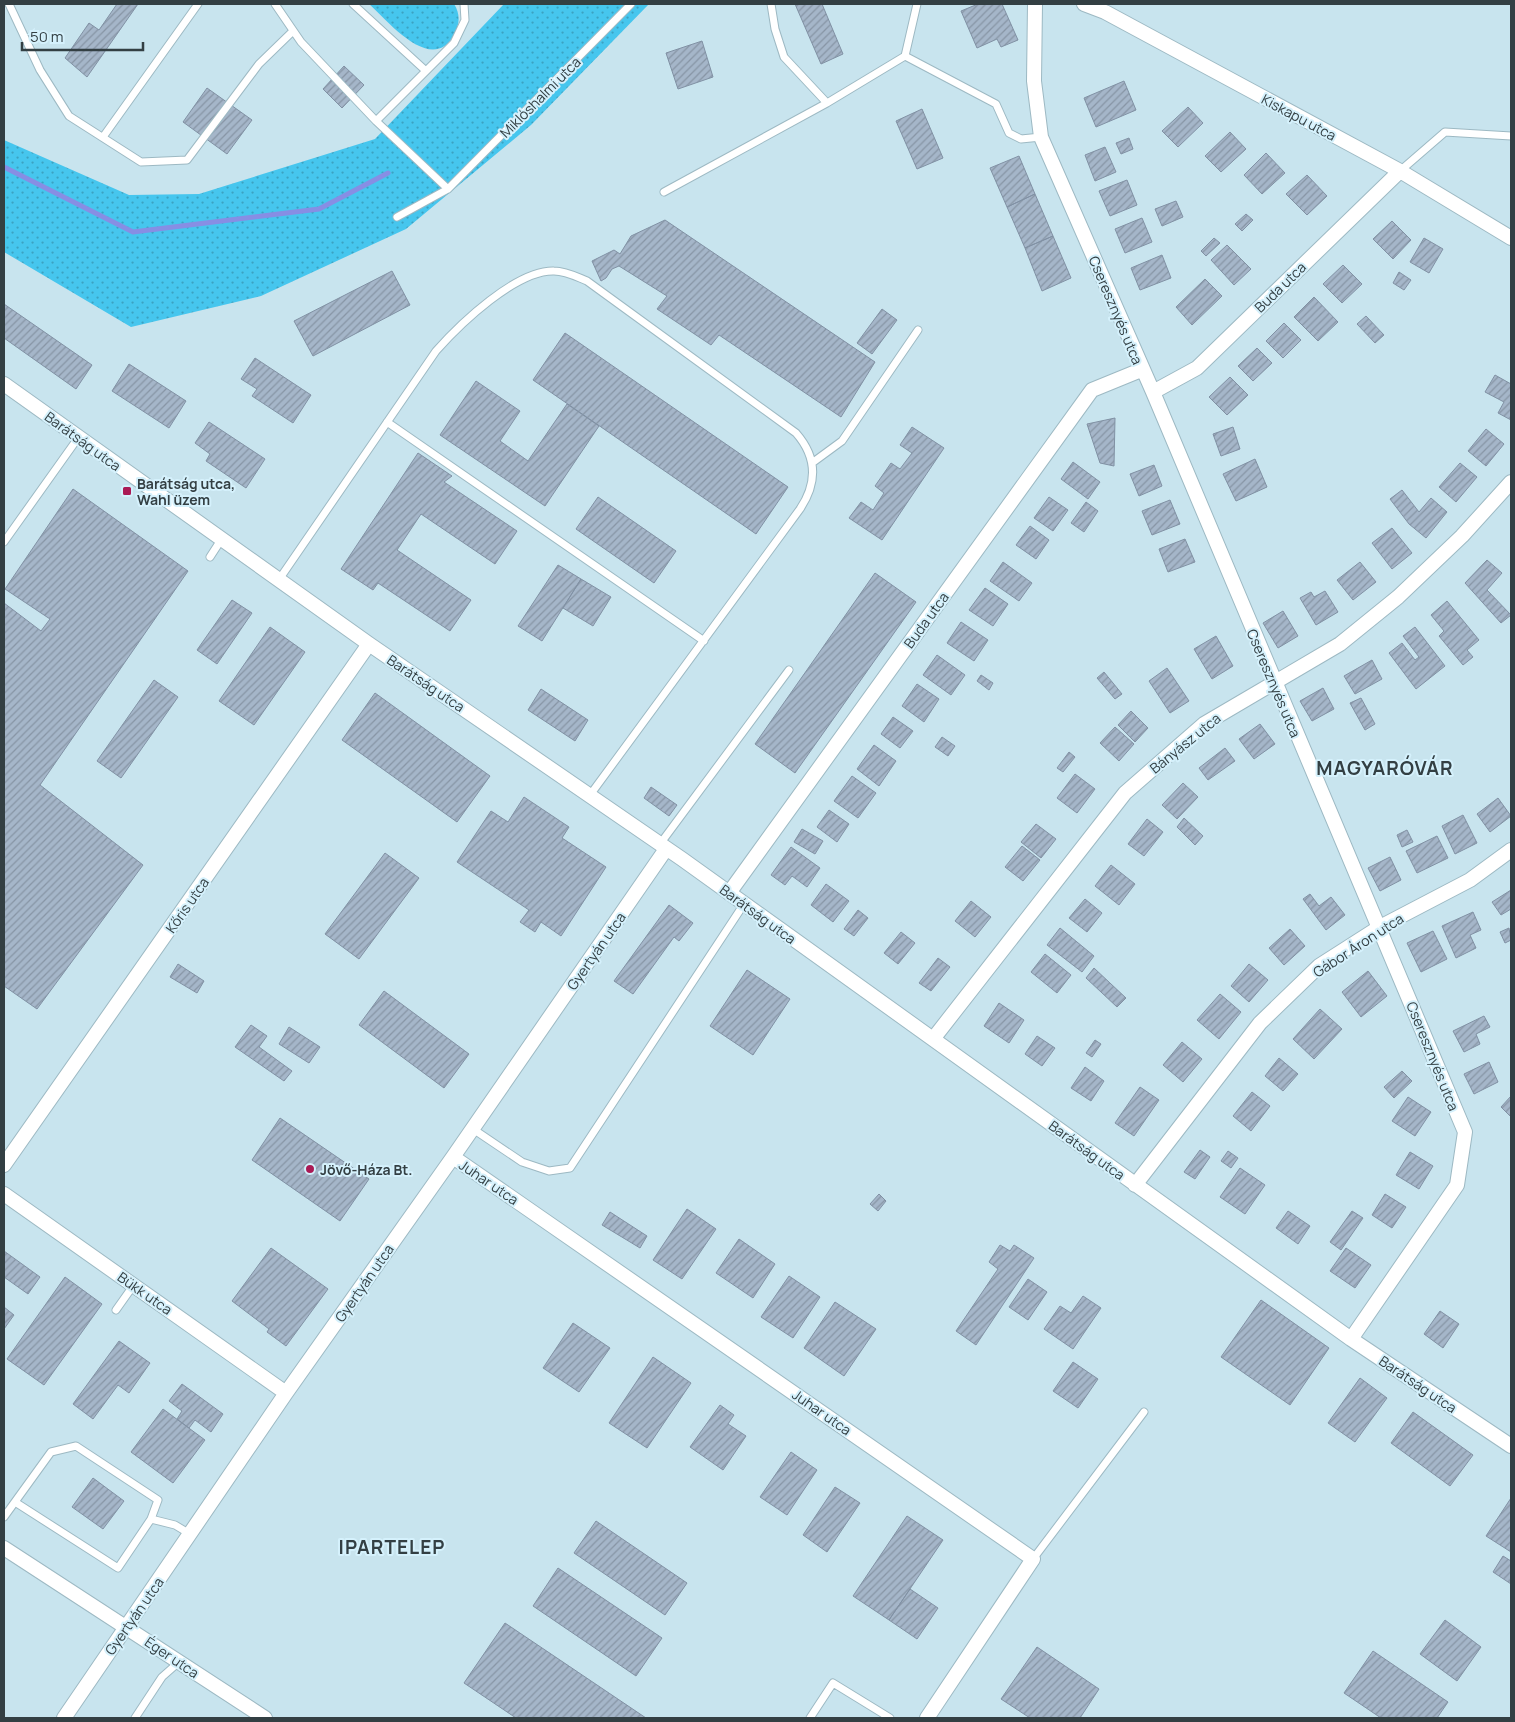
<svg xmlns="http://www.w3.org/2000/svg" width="1515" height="1722" font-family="Manrope,sans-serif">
<defs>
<pattern id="grass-dots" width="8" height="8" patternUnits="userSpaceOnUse" patternTransform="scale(1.25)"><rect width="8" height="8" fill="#46c6ee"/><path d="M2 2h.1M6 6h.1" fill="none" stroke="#3ba2c2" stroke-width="1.8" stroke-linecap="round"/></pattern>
<pattern id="building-hatch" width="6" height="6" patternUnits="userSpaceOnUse" patternTransform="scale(1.25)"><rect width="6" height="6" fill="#a5b6c9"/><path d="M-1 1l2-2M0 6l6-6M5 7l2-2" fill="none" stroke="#8795a5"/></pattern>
</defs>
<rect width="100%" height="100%" fill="#c8e4ee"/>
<path fill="url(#grass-dots)" d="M369 4H454C460 13 460 23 455 33 433 77 388 21 369 4Z
M504 4H649L531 125 406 229 261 296 131 327 4 252V140L129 195 199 194 375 139Z"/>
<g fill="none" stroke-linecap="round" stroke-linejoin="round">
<path stroke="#878ee4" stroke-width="5" d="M4 167 133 232 319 209 388 173"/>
</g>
<path fill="url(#building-hatch)" stroke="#8191a4" d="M117 4H138L87 77 65 58 89 23 99 30Z
M795 4H822L843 54 821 64Z
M978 4H1002L1018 40 1001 47 997 39 977 48 961 11Z
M702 41 713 77 678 89 666 53Z
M344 66 364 85 342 108 323 89Z
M1124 81 1136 110 1096 127 1084 98Z
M207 88 252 120 227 154 183 122Z
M1188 107 1203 123 1178 147 1162 131Z
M922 109 943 158 917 169 896 121Z
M1230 132 1246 149 1221 172 1205 156Z
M1129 138 1133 149 1121 154 1116 143Z
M1105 147 1116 172 1095 181 1085 155Z
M1266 153 1285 173 1262 194 1244 175Z
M1019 156 1035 194 1007 207 990 168Z
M1307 175 1327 196 1307 215 1286 194Z
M1127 180 1137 205 1110 216 1099 191Z
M1035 194 1053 236 1025 248 1007 207Z
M1176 201 1183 217 1162 226 1155 209Z
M1246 214 1253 220 1242 231 1235 224Z
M1142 218 1152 242 1125 253 1115 229Z
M665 220 875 362 841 417 719 335 711 345 657 309 667 296 619 266 612 269 606 278 601 281 592 261 614 250 620 254 631 236Z
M1392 221 1411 240 1393 259 1373 239Z
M1053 236 1071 278 1042 291 1025 248Z
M1214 238 1220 243 1206 256 1201 251Z
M1424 238 1443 249 1429 273 1410 262Z
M1227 245 1251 269 1234 285 1211 260Z
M1162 255 1171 278 1140 290 1131 268Z
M1343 265 1362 284 1342 303 1323 284Z
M392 271 410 305 313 356 294 321Z
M1399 272 1411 280 1404 290 1393 283Z
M1205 279 1222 296 1192 325 1176 307Z
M1314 297 1338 322 1318 341 1294 317Z
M4 304 92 365 76 389 4 338Z
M882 309 897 320 872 354 857 343Z
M1366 316 1384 335 1375 343 1357 324Z
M1284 323 1301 340 1283 358 1266 341Z
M565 333 788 487 756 534 533 380Z
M1257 348 1272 363 1253 381 1238 366Z
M255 358 311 395 293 423 252 396 257 389 241 379Z
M129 364 186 401 169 428 112 391Z
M1495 375 1511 384V420L1498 413 1504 402 1485 392Z
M1230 377 1248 395 1227 415 1209 397Z
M476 381 520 411 500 441 528 461 567 404 599 426 545 506 440 435Z
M1115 418 1114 466 1100 463 1087 424Z
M209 422 265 459 246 488 206 461 210 454 195 443Z
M912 427 944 448 882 540 849 518 861 502 873 510 884 493 875 486 891 463 900 469 912 453 900 445Z
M1233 427 1240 449 1221 456 1213 434Z
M1486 429 1504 444 1486 466 1468 451Z
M418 453 452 476 444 482 517 531 495 564 421 514 397 550 471 600 450 631 378 583 373 590 341 569Z
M1255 459 1267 487 1236 501 1223 474Z
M1073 462 1100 482 1088 499 1061 479Z
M1460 463 1477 477 1456 502 1439 487Z
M1154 465 1162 486 1139 496 1130 474Z
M73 489 188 571 40 785 143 865 37 1009 4 986V603L41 631 50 619 5 589Z
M1402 490 1419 512 1431 498 1447 512 1426 538 1409 524 1390 499Z
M598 497 676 551 654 583 576 529Z
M1049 497 1068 510 1053 531 1034 518Z
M1170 500 1180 524 1152 535 1142 511Z
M1086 502 1098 511 1084 532 1071 523Z
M1030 526 1049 540 1036 559 1016 545Z
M1392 528 1412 553 1392 569 1372 543Z
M1185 539 1195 562 1168 572 1159 549Z
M1487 560 1502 573 1487 590 1511 615 1501 623 1465 583Z
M1003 562 1032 583 1019 601 990 581Z
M1360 562 1376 582 1353 600 1337 580Z
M558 565 581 579 542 641 518 626Z
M875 573 916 602 795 773 755 744Z
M581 579 611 597 593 626 563 608Z
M985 588 1008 604 993 626 969 610Z
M1325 591 1338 612 1316 625 1300 598 1311 592 1314 597Z
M232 600 252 613 217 664 197 650Z
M1447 601 1479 640 1467 650 1473 657 1463 665 1439 636 1444 631 1431 615Z
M1283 611 1298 636 1278 648 1263 623Z
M961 622 988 640 974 661 947 643Z
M270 627 305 652 254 725 219 701Z
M1415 627 1445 666 1416 689 1389 653 1402 643 1415 660 1419 657 1403 636Z
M1216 636 1233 666 1212 679 1194 649Z
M937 655 965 675 951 695 923 675Z
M1372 660 1382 679 1355 694 1344 676Z
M1167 668 1189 701 1170 713 1149 681Z
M1104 672 1122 694 1115 699 1097 678Z
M981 675 993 683 989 690 977 681Z
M154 680 178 697 121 778 97 761Z
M917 684 939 699 924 722 902 706Z
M1323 688 1334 709 1312 721 1300 701Z
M541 689 588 720 575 741 528 710Z
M375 693 490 776 457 822 342 740Z
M1361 698 1375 724 1365 730 1350 703Z
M1131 711 1148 728 1135 742 1118 725Z
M893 717 913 731 900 748 881 734Z
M1260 724 1275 744 1254 759 1239 739Z
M1115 727 1134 744 1119 761 1100 743Z
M942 737 955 746 948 756 935 747Z
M874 745 896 761 879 786 857 769Z
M1225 748 1235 761 1208 780 1199 768Z
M1069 752 1075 757 1063 772 1057 768Z
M1075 774 1095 789 1077 813 1057 798Z
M852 776 876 793 858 818 834 801Z
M1183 783 1198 797 1177 819 1162 805Z
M651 787 677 805 669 816 644 798Z
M524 797 569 827 562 838 606 867 561 936 541 922 535 932 520 922 529 910 457 862 491 811 508 822Z
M1498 798 1511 816 1490 832 1477 814Z
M829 810 849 824 837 842 817 827Z
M1463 815 1477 843 1455 854 1442 826Z
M1184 818 1203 836 1195 845 1177 827Z
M1147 819 1163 832 1144 856 1128 844Z
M1036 824 1056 839 1041 858 1021 842Z
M802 829 823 841 815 854 794 842Z
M1407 830 1413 842 1402 847 1397 835Z
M1437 836 1448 858 1417 873 1406 851Z
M1022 846 1040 860 1023 881 1005 867Z
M791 847 820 868 807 887 792 876 785 885 771 875Z
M385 853 419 878 359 959 325 934Z
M1390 857 1401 880 1380 891 1368 868Z
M1111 865 1135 884 1119 905 1095 886Z
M826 884 849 901 833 922 811 905Z
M1511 890V909L1501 915 1492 902Z
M1310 894 1319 906 1331 897 1345 915 1326 930 1303 899Z
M1085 899 1102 913 1087 932 1069 918Z
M971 901 991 917 975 937 955 921Z
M669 905 693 923 679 941 674 937 633 994 614 981Z
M858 910 868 918 854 936 844 929Z
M1473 912 1481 930 1470 935 1476 948 1456 958 1442 926Z
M1060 928 1094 956 1082 972 1047 945Z
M1509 928 1511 940 1505 943 1500 932Z
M1290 929 1305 946 1284 965 1269 948Z
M1433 931 1447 959 1421 972 1407 943Z
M901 932 915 943 898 964 884 953Z
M1045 954 1071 975 1057 993 1031 972Z
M938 958 950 967 931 991 919 983Z
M178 964 204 981 197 993 170 977Z
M1249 964 1268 980 1249 1002 1231 986Z
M1094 968 1126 998 1117 1007 1086 978Z
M747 970 790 999 753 1055 710 1026Z
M1368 971 1387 996 1361 1017 1342 992Z
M384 991 469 1054 444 1088 359 1025Z
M1220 994 1241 1012 1219 1039 1197 1020Z
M999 1003 1024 1020 1009 1043 984 1026Z
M1320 1009 1342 1029 1314 1059 1293 1039Z
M1484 1016 1490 1027 1476 1034 1480 1044 1464 1052 1453 1031Z
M251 1025 267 1036 259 1047 292 1071 284 1081 235 1047Z
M289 1027 320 1047 309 1063 279 1044Z
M1037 1036 1055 1048 1042 1066 1025 1054Z
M1095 1040 1101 1044 1092 1057 1086 1053Z
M1182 1042 1202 1059 1183 1082 1163 1065Z
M1279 1058 1298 1074 1283 1091 1265 1076Z
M1489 1062 1498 1082 1474 1094 1464 1074Z
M1085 1067 1104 1081 1091 1101 1071 1088Z
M1402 1071 1412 1081 1394 1098 1384 1087Z
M1140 1087 1159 1100 1134 1136 1115 1123Z
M1252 1092 1270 1106 1251 1131 1233 1116Z
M1511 1096V1117L1501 1107Z
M1408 1097 1431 1112 1415 1136 1392 1121Z
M280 1118 369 1179 340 1221 252 1160Z
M1200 1150 1210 1157 1195 1179 1184 1172Z
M1228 1151 1238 1158 1231 1168 1221 1161Z
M1410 1152 1433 1166 1419 1189 1396 1175Z
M1240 1168 1265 1185 1245 1214 1220 1197Z
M879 1194 886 1201 878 1211 870 1204Z
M1385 1194 1406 1207 1392 1228 1372 1215Z
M687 1209 716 1229 682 1279 653 1260Z
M1288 1211 1310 1226 1298 1244 1276 1228Z
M1352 1211 1363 1218 1341 1250 1330 1242Z
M610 1212 647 1236 640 1248 602 1225Z
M739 1239 775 1264 753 1298 716 1273Z
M1000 1245 1010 1251 1014 1245 1034 1258 976 1345 956 1331 998 1269 989 1262Z
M271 1248 328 1289 286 1346 267 1332 269 1329 232 1301Z
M1346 1248 1371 1265 1355 1288 1330 1271Z
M4 1251 40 1277 28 1294 4 1277Z
M789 1276 820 1297 793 1338 761 1317Z
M65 1277 102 1304 44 1385 7 1359Z
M1028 1279 1047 1292 1028 1320 1009 1307Z
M1083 1296 1101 1308 1073 1349 1044 1329 1060 1306 1071 1313Z
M1261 1300 1329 1348 1290 1405 1221 1357Z
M835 1302 876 1329 844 1376 804 1348Z
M4 1307 14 1315 4 1329Z
M1440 1311 1459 1324 1443 1348 1424 1334Z
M573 1323 610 1348 579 1392 543 1368Z
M119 1341 150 1363 129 1393 118 1385 93 1419 73 1404Z
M653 1357 691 1383 647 1448 609 1423Z
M1073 1362 1098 1379 1078 1408 1053 1391Z
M1360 1378 1387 1398 1355 1442 1328 1423Z
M182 1384 223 1414 211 1432 195 1420 189 1428 177 1419 182 1411 169 1401Z
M720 1405 734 1415 728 1424 746 1436 723 1470 690 1447Z
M163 1409 205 1440 173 1483 131 1452Z
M1413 1412 1473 1455 1450 1486 1391 1443Z
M791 1452 817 1470 787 1515 760 1497Z
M93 1478 124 1501 103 1529 72 1507Z
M835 1487 860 1503 827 1552 803 1535Z
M1511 1498V1552L1486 1536Z
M907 1516 943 1540 889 1620 853 1596Z
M596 1521 687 1583 665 1615 574 1553Z
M1503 1556 1511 1561V1584L1493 1572Z
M558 1568 662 1638 636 1676 533 1606Z
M910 1589 938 1608 917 1639 889 1620Z
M1445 1620 1481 1647 1457 1681 1420 1654Z
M505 1623 646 1718H516L464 1683Z
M1037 1647 1099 1689 1080 1718H1030L1001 1699Z
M1373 1651 1448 1702 1437 1718H1381L1344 1693Z"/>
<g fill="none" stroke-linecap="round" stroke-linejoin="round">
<g stroke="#9db9c3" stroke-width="9">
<path id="service" d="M9 4 40 70 69 116 141 162 187 160 259 64 293 31
M275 4 301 42 376 121
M353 4 426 71
M771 4 775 29 784 57 827 103 905 56 996 104 1009 133 1021 139 1041 137
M905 56 917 4
M103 137 198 4
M1400 171 1445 132 1511 136
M448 189 376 121 454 43 465 20 464 4
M664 192 827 103
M397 217 448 189 631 4
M387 422 704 641
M812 463 842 441 918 330
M4 542 78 438
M210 557 221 540
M278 581 436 351C460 324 516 270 554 271 566 271 577 277 587 281L796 433C817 457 818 482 800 509L590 795
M660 844 789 670
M473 1129 522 1162 549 1171 570 1168 744 904
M116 1310 133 1286
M15 1502 118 1568 151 1519
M4 1517 51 1452 76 1446 158 1500 151 1519 175 1525 190 1534
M1033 1559 1144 1412
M135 1718 162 1677 179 1662
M810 1718 833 1683 890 1718"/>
</g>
<g stroke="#9db9c3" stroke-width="16">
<path id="minor" d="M1035 4 1034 81 1041 137 1153 392 1465 1132 1457 1185 1351 1339
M1084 4 1105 12 1400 171 1511 238
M4 384 369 644 682 859 1351 1339 1511 1446
M1153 392 1197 368 1400 171
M729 893 1092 390 1141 370
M933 1039 1125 793 1204 724 1340 644 1398 597 1462 536 1511 482
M453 1157 1033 1559 927 1718
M4 1165 369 644
M1135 1185 1260 1023 1319 966 1380 927 1470 880 1511 850
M4 1194 286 1393
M4 1548 265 1718
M64 1718 286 1393 453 1157 666 849"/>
</g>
<use href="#service" stroke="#fff" stroke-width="7"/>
<use href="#minor" stroke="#fff" stroke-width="14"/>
</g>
<g fill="#aa1a55" stroke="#d5f1fc" stroke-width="2">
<rect x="122" y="486" width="10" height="10" rx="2.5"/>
<circle cx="310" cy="1169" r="5"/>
</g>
<g text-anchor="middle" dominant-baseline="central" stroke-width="4" stroke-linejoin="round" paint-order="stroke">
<g font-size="14" fill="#333f43" stroke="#d5f1fc">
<text transform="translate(540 97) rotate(-45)">Miklóshalmi utca</text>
<text transform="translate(1299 117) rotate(28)">Kiskapu utca</text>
<text transform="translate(1280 287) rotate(-44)">Buda utca</text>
<text transform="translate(1116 310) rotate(67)">Cseresznyés utca</text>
<text transform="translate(83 441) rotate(36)">Barátság utca</text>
<text transform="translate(926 620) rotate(-54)">Buda utca</text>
<text transform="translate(426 683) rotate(34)">Barátság utca</text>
<text transform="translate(1274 683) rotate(67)">Cseresznyés utca</text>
<text transform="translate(1185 743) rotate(-39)">Bányász utca</text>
<text transform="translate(187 905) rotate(-55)">Kőris utca</text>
<text transform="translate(758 914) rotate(36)">Barátság utca</text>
<text transform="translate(1358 945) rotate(-33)">Gábor Áron utca</text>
<text transform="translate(596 951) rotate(-55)">Gyertyán utca</text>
<text transform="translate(1433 1056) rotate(68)">Cseresznyés utca</text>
<text transform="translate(1087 1150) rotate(36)">Barátság utca</text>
<text transform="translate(489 1182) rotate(34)">Juhar utca</text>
<text transform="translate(364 1283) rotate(-55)">Gyertyán utca</text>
<text transform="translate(145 1293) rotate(35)">Bükk utca</text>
<text transform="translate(1418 1384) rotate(34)">Barátság utca</text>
<text transform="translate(822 1412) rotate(35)">Juhar utca</text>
<text transform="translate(134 1616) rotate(-55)">Gyertyán utca</text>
<text transform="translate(172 1657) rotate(34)">Éger utca</text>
</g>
<g font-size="14" font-weight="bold" fill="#333f43" stroke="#d5f1fc" text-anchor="start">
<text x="137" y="483">Barátság utca,<tspan x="137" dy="16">Wahl üzem</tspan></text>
<text x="320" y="1169">Jövő-Háza Bt.</text>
</g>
<g font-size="19" font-weight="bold" letter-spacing="1" fill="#333f43" stroke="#d5f1fc">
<text x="1385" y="768">MAGYARÓVÁR</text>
<text x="392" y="1547">IPARTELEP</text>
</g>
</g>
<rect width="1515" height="1722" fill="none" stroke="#333f43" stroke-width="10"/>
<path d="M22 42v8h121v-8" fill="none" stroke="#333f43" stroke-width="2.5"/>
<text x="30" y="42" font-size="15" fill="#333f43" stroke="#d5f1fc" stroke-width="4" paint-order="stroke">50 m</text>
</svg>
